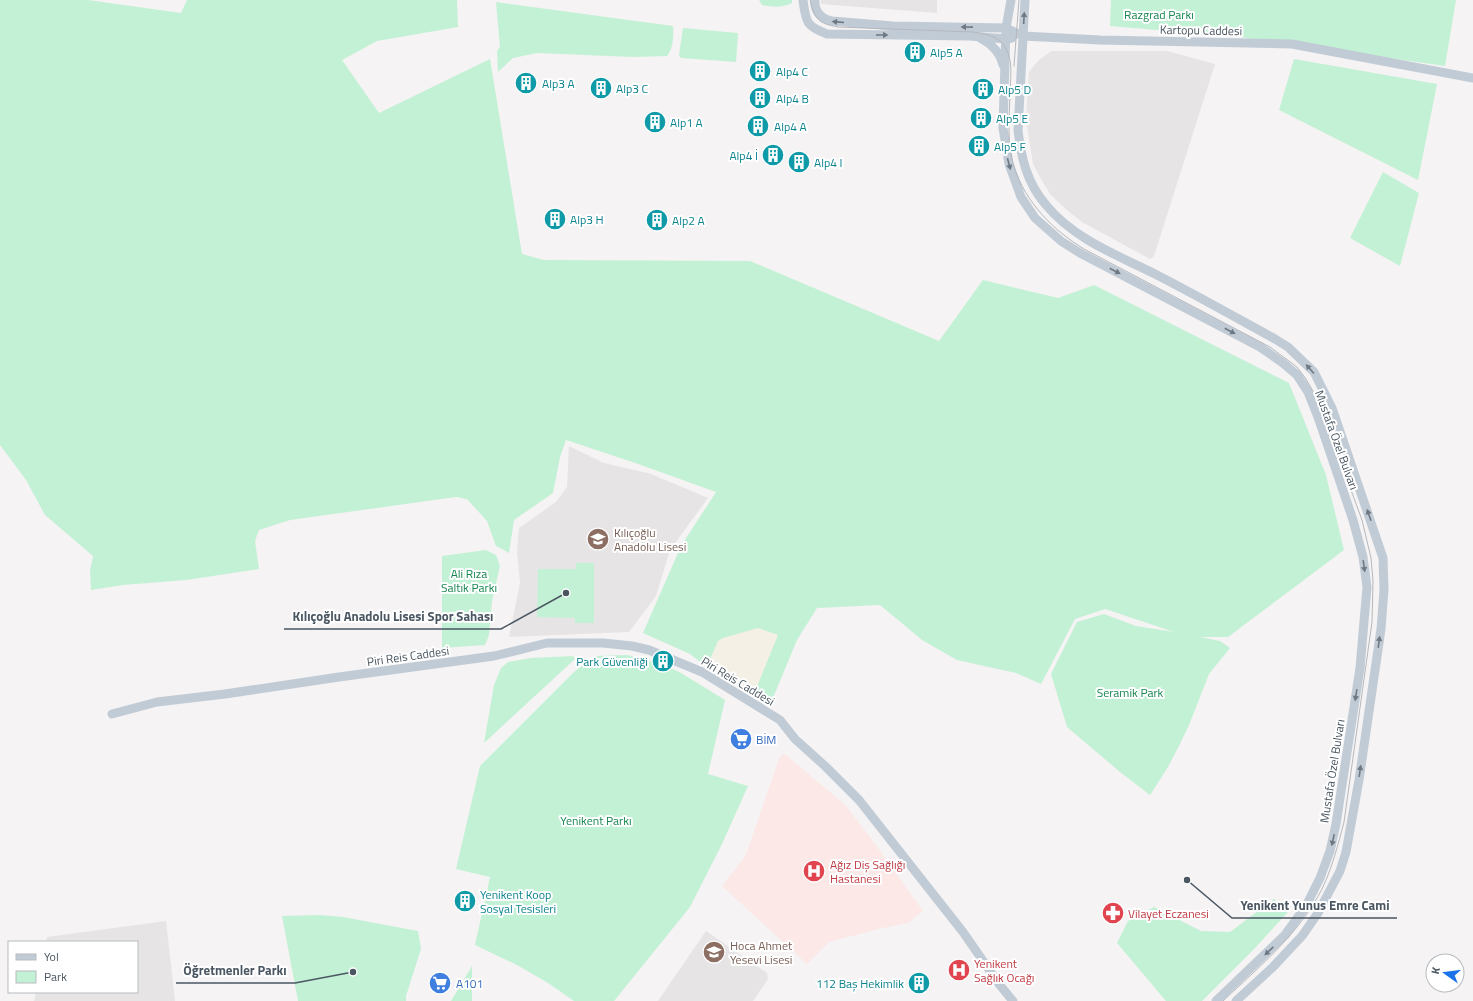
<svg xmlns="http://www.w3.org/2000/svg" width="1473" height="1001" font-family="'Titillium Web',sans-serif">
<rect width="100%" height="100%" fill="#f5f3f3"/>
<path fill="#e6e4e5" d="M821 0H937V13L821 4Z
M1051 51H1167L1215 64 1154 256 1150 259 1082 222 1068 211 1050 194 1041 179 1033 164 1026 119 1029 72 1038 61Z
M569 446 604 463 651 474 708 498 670 550 656 596 629 632 509 637 520 583 517 552 519 528 556 502 567 487Z
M166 921 175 1001H34L36 992H137V942H46L47 937Z
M706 931 767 973 768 979 753 1001H658Z"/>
<path fill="#fce8e6" d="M785 754 845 805 870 837 923 911 908 923 882 928 829 942 807 964 722 886 745 857 779 759 782 755Z"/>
<path fill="#c3f1d5" d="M0 0H88L181 13 187 0H457L458 27 377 41 342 60 379 113 490 59 522 254 544 260 750 261 939 341 983 280 1058 298 1094 285 1289 383 1326 475 1344 550 1228 637H1200L1220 641 1230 648 1209 674 1189 725 1180 744 1168 767 1150 795 1120 772 1067 727 1051 674 1077 622 1104 614 1136 626 1174 632 1105 609 1075 619 1041 684 1016 673 957 660 922 640 880 605 817 608 797 640 770 705 704 665 690 654 643 633 681 546 716 492 641 465 566 440 560 457 553 493 514 520 509 553 496 546 487 521 467 499 456 497 290 520 259 530 255 541 259 569 186 580 123 585 91 590 90 571 93 556 45 515 26 480 0 445Z
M759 0H792V3C782 8 774 7 762 5Z
M1111 0H1456L1445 66 1190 30H1157L1110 26Z
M496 2 673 26C674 35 673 49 667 56L633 57 537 53 513 58 498 72 497 51 500 47Z
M683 28 738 33 736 62 681 58 679 55Z
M1294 59 1437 84 1418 180 1279 110Z
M1383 172 1419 193 1400 266 1350 238Z
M486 550 496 555 500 566 492 601 489 635 485 645 442 648V556Z
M576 563H594V623H575V618L537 617 538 569H576Z
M627 655 664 665 681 673 725 700 708 774 748 786 722 844 690 907 614 1001H574L548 983 517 965 475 945 490 877 456 869 480 766 575 671 595 656Z
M573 656 575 659 484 743 494 685 501 668 508 662 531 658Z
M1274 899 1288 912 1254 949 1202 1001H1166L1117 943 1128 921 1154 907 1201 931 1230 932Z
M319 915 343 917 418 931 421 949 406 996V1001H298L282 916Z
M472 966V1001H451Z"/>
<path fill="#f5f0e5" d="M758 628 778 635 754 694 708 664 718 641 723 638Z"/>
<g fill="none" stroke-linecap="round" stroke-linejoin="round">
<path stroke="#c1cbd6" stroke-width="9" d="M803 0C806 21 805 26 827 34L970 36 1006 39 1012 38
M815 0C814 11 821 19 832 21L893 26 1006 28 1023 36 1100 40 1292 44 1473 78
M1011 0 1006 28 1003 128 1009 164 1021 197 1035 218 1061 241 1080 253 1260 347 1283 363 1297 375 1308 392 1318 417 1353 520 1363 557 1367 587 1360 668 1336 824 1330 851 1320 878 1306 906 1285 935 1216 1001
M1025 0 1018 130C1021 158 1027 183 1046 205 1074 239 1117 255 1155 274 1196 295 1235 317 1275 339L1288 347 1314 372 1332 408 1383 558 1384 590 1381 629 1359 780 1346 852 1340 871 1318 913 1302 936 1273 967 1236 1001
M980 38C992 44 1000 52 1003 65
M112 714 157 702 225 694 339 677 494 656 547 643H603L632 646 649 650 702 672 780 720 795 739 825 766 859 800 963 932 999 984 1013 1001"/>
<path stroke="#b5b8bd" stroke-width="1" d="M810 0C815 20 818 23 838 27L974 32C985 34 999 36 1005 47 1014 61 1010 79 1010 95 1009 119 1007 144 1014 167 1026 203 1053 230 1084 249L1270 347 1297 367 1306 379 1318 400 1362 520 1371 558 1373 581 1372 622 1344 822C1338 845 1332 868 1322 889 1299 934 1259 967 1223 1001
M1014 66 1019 0"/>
</g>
<defs><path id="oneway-solid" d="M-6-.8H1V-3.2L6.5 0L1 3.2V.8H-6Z"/></defs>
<g fill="#6e7984">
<use href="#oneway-solid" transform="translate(1024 18) rotate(-87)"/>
<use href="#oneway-solid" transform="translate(838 22) rotate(-175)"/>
<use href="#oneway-solid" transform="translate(967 27) rotate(-179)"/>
<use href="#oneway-solid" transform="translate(882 35)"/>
<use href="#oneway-solid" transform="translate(1009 164) rotate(75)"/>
<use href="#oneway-solid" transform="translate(1115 271) rotate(27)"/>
<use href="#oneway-solid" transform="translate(1230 331) rotate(28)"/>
<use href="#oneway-solid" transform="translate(1310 369) rotate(-131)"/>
<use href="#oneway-solid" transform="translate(1369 515) rotate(-109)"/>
<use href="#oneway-solid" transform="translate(1364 566) rotate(82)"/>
<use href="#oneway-solid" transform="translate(1379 642) rotate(-82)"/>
<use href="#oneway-solid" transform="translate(1356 695) rotate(99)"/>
<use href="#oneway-solid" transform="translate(1360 771) rotate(-82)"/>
<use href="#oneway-solid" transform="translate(1333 840) rotate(102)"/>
<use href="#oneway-solid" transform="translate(1269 951) rotate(136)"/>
</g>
<defs>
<g id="building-disc" transform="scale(1.15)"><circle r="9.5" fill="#0f9aa8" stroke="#fff"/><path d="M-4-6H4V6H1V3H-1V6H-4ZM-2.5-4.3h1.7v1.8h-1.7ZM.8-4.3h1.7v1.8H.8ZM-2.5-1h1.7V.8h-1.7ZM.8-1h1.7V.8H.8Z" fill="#fff"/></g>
<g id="school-disc" transform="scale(1.15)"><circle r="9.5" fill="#8d6e63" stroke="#fff"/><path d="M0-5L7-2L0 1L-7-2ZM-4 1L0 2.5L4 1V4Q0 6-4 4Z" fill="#fff"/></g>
<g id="supermarket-disc" transform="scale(1.15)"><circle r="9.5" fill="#3f7fe0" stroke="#fff"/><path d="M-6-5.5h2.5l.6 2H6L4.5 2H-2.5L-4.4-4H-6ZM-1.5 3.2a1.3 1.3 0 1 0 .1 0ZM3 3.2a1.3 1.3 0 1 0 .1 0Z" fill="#fff"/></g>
<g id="hospital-disc" transform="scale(1.15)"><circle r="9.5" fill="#e0444e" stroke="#fff"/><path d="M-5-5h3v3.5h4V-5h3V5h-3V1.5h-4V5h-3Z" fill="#fff"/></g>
<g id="pharmacy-disc" transform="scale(1.15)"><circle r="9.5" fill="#e0444e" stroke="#fff"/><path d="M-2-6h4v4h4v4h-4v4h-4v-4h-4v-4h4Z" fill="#fff"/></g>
</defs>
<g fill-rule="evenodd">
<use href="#building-disc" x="915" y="52"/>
<use href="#building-disc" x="760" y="71"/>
<use href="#building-disc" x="526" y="83"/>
<use href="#building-disc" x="601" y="88"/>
<use href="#building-disc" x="983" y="89"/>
<use href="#building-disc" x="760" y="98"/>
<use href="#building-disc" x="981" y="118"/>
<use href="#building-disc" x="655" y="122"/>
<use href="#building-disc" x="758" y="126"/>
<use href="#building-disc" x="979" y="146"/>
<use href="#building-disc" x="773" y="155"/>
<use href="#building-disc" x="799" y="162"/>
<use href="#building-disc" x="555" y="219"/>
<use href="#building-disc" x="657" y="220"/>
<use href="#school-disc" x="598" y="539"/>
<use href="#building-disc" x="663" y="661"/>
<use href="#supermarket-disc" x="741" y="739"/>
<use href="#hospital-disc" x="814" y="871"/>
<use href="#building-disc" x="465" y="901"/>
<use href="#pharmacy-disc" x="1113" y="913"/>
<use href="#school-disc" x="714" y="952"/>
<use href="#hospital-disc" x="959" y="970"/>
<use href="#supermarket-disc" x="440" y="983"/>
<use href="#building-disc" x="919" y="983"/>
</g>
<g text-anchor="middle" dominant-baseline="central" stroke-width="4" stroke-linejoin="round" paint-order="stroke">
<g font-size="12" fill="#17864f" stroke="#fff">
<text x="1159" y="14">Razgrad Parkı</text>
<text x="469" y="573">Ali Rıza<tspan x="469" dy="14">Saltık Parkı</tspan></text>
<text x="1130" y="692">Seramik Park</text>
<text x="596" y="820">Yenikent Parkı</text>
</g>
<g font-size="12" fill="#4a5661" stroke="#fff">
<text transform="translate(1201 30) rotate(1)">Kartopu Caddesi</text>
<text transform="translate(1337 440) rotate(70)">Mustafa Özel Bulvarı</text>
<text transform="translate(408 656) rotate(-8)">Piri Reis Caddesi</text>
<text transform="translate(738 681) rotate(31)">Piri Reis Caddesi</text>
<text transform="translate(1332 771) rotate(-81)">Mustafa Özel Bulvarı</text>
</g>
<g font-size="12" fill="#0d838f" stroke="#fff" text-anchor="start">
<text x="930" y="52">Alp5 A</text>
<text x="776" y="71">Alp4 C</text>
<text x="542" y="83">Alp3 A</text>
<text x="616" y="88">Alp3 C</text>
<text x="998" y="89">Alp5 D</text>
<text x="776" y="98">Alp4 B</text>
<text x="996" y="118">Alp5 E</text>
<text x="670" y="122">Alp1 A</text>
<text x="774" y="126">Alp4 A</text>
<text x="994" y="146">Alp5 F</text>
<text x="758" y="155" text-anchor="end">Alp4 İ</text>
<text x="814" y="162">Alp4 I</text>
<text x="570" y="219">Alp3 H</text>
<text x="672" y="220">Alp2 A</text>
<text x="648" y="661" text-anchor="end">Park Güvenliği</text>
<text x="480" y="894">Yenikent Koop<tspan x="480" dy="14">Sosyal Tesisleri</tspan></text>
<text x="904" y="983" text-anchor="end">112 Baş Hekimlik</text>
</g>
<g font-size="12" fill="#785e54" stroke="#fff" text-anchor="start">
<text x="614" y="532">Kılıçoğlu<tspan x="614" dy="14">Anadolu Lisesi</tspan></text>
<text x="730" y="945">Hoca Ahmet<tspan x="730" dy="14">Yesevi Lisesi</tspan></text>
</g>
<g font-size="12" fill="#366cbe" stroke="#fff" text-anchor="start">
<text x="756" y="739">BİM</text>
<text x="456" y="983">A101</text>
</g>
<g font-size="12" fill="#be3a42" stroke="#fff" text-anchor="start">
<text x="830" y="864">Ağız Diş Sağlığı<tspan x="830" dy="14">Hastanesi</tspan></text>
<text x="1128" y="913">Vilayet Eczanesi</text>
<text x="974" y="963">Yenikent<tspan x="974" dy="14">Sağlık Ocağı</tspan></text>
</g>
</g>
<path fill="none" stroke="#4a5661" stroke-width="1.5" d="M566 593L501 629H284M1187 880L1232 918H1397M353 972L295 983H176"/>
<g fill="#4a5661" stroke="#fff" stroke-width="1.5">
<circle cx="566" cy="593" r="4"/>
<circle cx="1187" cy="880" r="4"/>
<circle cx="353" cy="972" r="4"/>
</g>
<g font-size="13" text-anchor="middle" font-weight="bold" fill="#4a5661" stroke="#fff" stroke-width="4" stroke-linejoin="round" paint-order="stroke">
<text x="393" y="621">Kılıçoğlu Anadolu Lisesi Spor Sahası</text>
<text x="1315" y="910">Yenikent Yunus Emre Cami</text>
<text x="235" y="975">Öğretmenler Parkı</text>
</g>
<rect x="8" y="941" width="130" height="52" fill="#ffffff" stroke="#b7bbc0"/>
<rect x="16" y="954" width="20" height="6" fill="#c1cbd6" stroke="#b7bbc0"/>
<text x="44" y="961" font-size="12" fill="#4a5661">Yol</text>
<rect x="16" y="971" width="20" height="12" fill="#c3f1d5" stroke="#b7bbc0"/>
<text x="44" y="981" font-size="12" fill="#4a5661">Park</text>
<g transform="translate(1445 973) rotate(284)"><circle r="19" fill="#ffffff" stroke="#b7bbc0"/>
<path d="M0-3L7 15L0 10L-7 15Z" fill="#1a73e8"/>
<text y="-6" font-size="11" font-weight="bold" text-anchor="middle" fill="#4a5661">K</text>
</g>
</svg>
